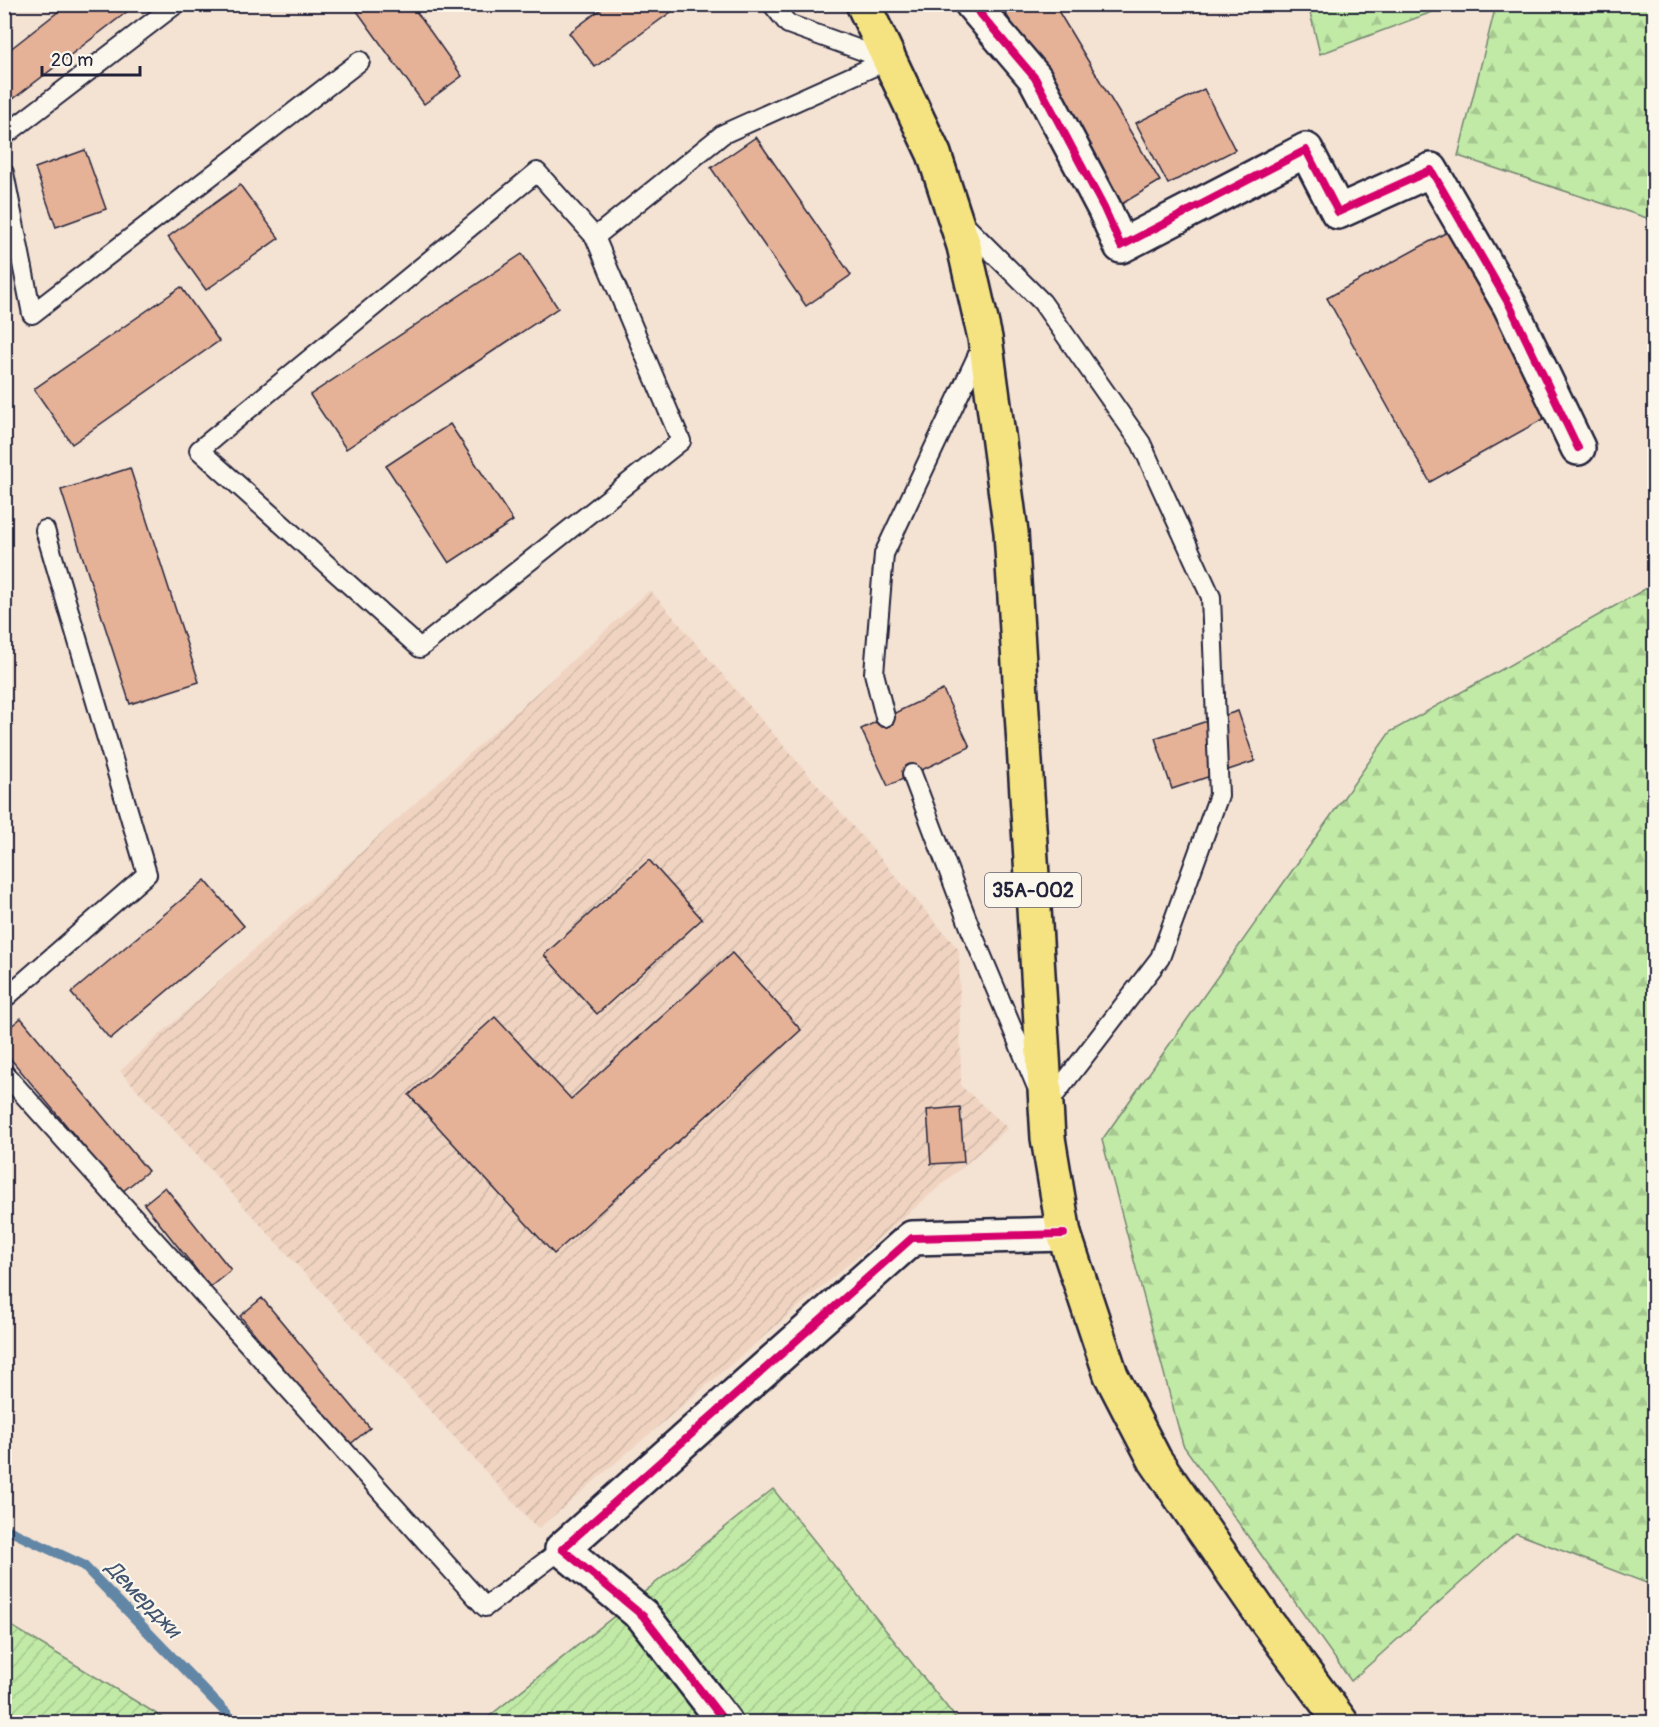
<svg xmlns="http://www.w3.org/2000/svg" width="1659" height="1727" font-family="Pangolin,sans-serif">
<defs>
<pattern id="industrial-furrows" width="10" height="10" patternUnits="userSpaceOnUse" patternTransform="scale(1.5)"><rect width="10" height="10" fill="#f0d4c1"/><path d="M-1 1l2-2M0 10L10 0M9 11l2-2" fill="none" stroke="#ceb6a7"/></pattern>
<pattern id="forest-firs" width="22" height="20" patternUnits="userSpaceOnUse" patternTransform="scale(1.5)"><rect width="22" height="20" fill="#c1eaa6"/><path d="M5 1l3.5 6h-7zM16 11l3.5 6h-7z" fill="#a6c890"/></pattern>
<pattern id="garden-furrows" width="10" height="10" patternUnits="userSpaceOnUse" patternTransform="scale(1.5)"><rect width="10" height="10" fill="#c1eaa6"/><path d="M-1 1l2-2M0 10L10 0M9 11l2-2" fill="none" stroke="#a6c890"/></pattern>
</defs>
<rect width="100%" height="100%" fill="#f4e2d3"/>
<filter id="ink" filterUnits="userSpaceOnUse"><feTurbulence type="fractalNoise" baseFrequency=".0167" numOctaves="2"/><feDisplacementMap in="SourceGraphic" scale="12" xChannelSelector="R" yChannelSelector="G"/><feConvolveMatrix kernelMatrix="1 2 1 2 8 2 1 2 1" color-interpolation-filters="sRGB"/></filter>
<g filter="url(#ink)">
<path fill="url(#industrial-furrows)" d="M650 590 959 950 961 1086 1008 1128 538 1529 120 1071Z"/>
<path fill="url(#forest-firs)" stroke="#728670" stroke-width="1.5" d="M1308 4H1451V5L1320 54Z
M1496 5H1654V226L1647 218 1458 156Z
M1654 584V1586L1516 1533 1351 1681 1183 1445 1102 1140 1390 732Z"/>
<path fill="url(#garden-furrows)" stroke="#728670" stroke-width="1.5" d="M773 1489 959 1722H482Z
M4 1622H5L170 1722H5Z"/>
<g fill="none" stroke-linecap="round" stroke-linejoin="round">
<path stroke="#6286a5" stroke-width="10" d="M4 1528 83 1565 235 1722"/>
</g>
<path fill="#e5b298" stroke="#22223b" stroke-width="1.5" d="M68 4H137L4 106V54Z
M352 4H411L462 76 424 104Z
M608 4H682L595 67 569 33Z
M1000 4H1054L1160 181 1120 205Z
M1204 89 1235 150 1168 184 1136 123Z
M756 137 851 275 806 306 711 168Z
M85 150 106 209 56 227 35 168Z
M240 185 279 238 206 290 168 237Z
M1449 231 1552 414 1430 482 1327 298Z
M522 254 558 308 346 449 310 395Z
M181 287 219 341 72 444 34 389Z
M450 424 513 521 449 563 386 466Z
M130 468 199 682 130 704 61 490Z
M943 690 970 747 888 786 861 729Z
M1238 711 1255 761 1172 789 1155 738Z
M649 860 702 919 597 1014 544 955Z
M205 880 244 926 110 1039 71 993Z
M732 953 801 1030 554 1254 409 1095 495 1017 571 1099Z
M21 1018 148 1171 122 1192 4 1051V1032Z
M960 1107 964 1162 931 1164 927 1110Z
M165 1187 231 1270 210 1287 144 1204Z
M262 1298 370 1428 348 1446 240 1316Z"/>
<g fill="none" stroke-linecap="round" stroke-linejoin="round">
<g stroke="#22223b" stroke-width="22">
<path id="lane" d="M772 4 788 24 888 60
M4 136 176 4
M4 173 32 314 360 61
M963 223 1042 302 1141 443 1211 597 1219 795 1160 958 1047 1105
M595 237 681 441 420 648 199 450 537 172 595 237 723 134 888 60
M885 717 874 673 884 554 982 346
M912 774 971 930 1036 1085
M4 999 147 874 45 530
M4 1073 485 1607 562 1549"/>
</g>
<g stroke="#22223b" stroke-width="38">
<path id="street" d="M972 4 1035 78 1104 208 1121 246 1306 150 1338 212 1431 170 1510 306 1578 448
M725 1722 643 1616 562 1549 912 1238 1064 1234"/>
</g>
<g stroke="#22223b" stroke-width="38">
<path id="highway" d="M863 4 934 154 964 246 985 338 1011 532 1048 1138 1064 1234 1111 1375 1155 1460 1267 1622 1341 1722"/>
</g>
<use href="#lane" stroke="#fbf7ec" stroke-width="18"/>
<use href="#street" stroke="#fbf7ec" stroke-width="33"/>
<use href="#highway" stroke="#f5e382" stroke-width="33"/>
<g stroke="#fbf7ec" stroke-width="11">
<path id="cycleway" d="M972 4 1035 78 1104 208 1121 246 1306 150 1338 212 1431 170 1510 306 1578 448
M725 1722 643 1616 562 1549 912 1238 1064 1234"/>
</g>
<use href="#cycleway" stroke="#d6006c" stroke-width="8"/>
</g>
</g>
<g text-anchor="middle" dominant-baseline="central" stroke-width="4.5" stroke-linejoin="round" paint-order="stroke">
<rect fill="#fbf7ec" stroke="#636270" stroke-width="1.5" x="985" y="873" width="96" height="34" rx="4.5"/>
<g font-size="20" font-weight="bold" fill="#22223b">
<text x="1033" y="890">35А-002</text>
</g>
<g font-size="22" font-style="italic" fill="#425470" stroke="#fbf7ec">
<text transform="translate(143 1599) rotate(46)">Демерджи</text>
</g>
</g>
<rect width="1659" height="1727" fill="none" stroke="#fbf7ec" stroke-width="24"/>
<rect x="12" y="12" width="1635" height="1703" fill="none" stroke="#22223b" stroke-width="2" filter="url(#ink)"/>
<path d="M42 66v9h98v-9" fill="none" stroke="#22223b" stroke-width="3"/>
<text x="51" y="66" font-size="18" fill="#22223b" stroke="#fbf7ec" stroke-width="4.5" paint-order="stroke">20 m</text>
</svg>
